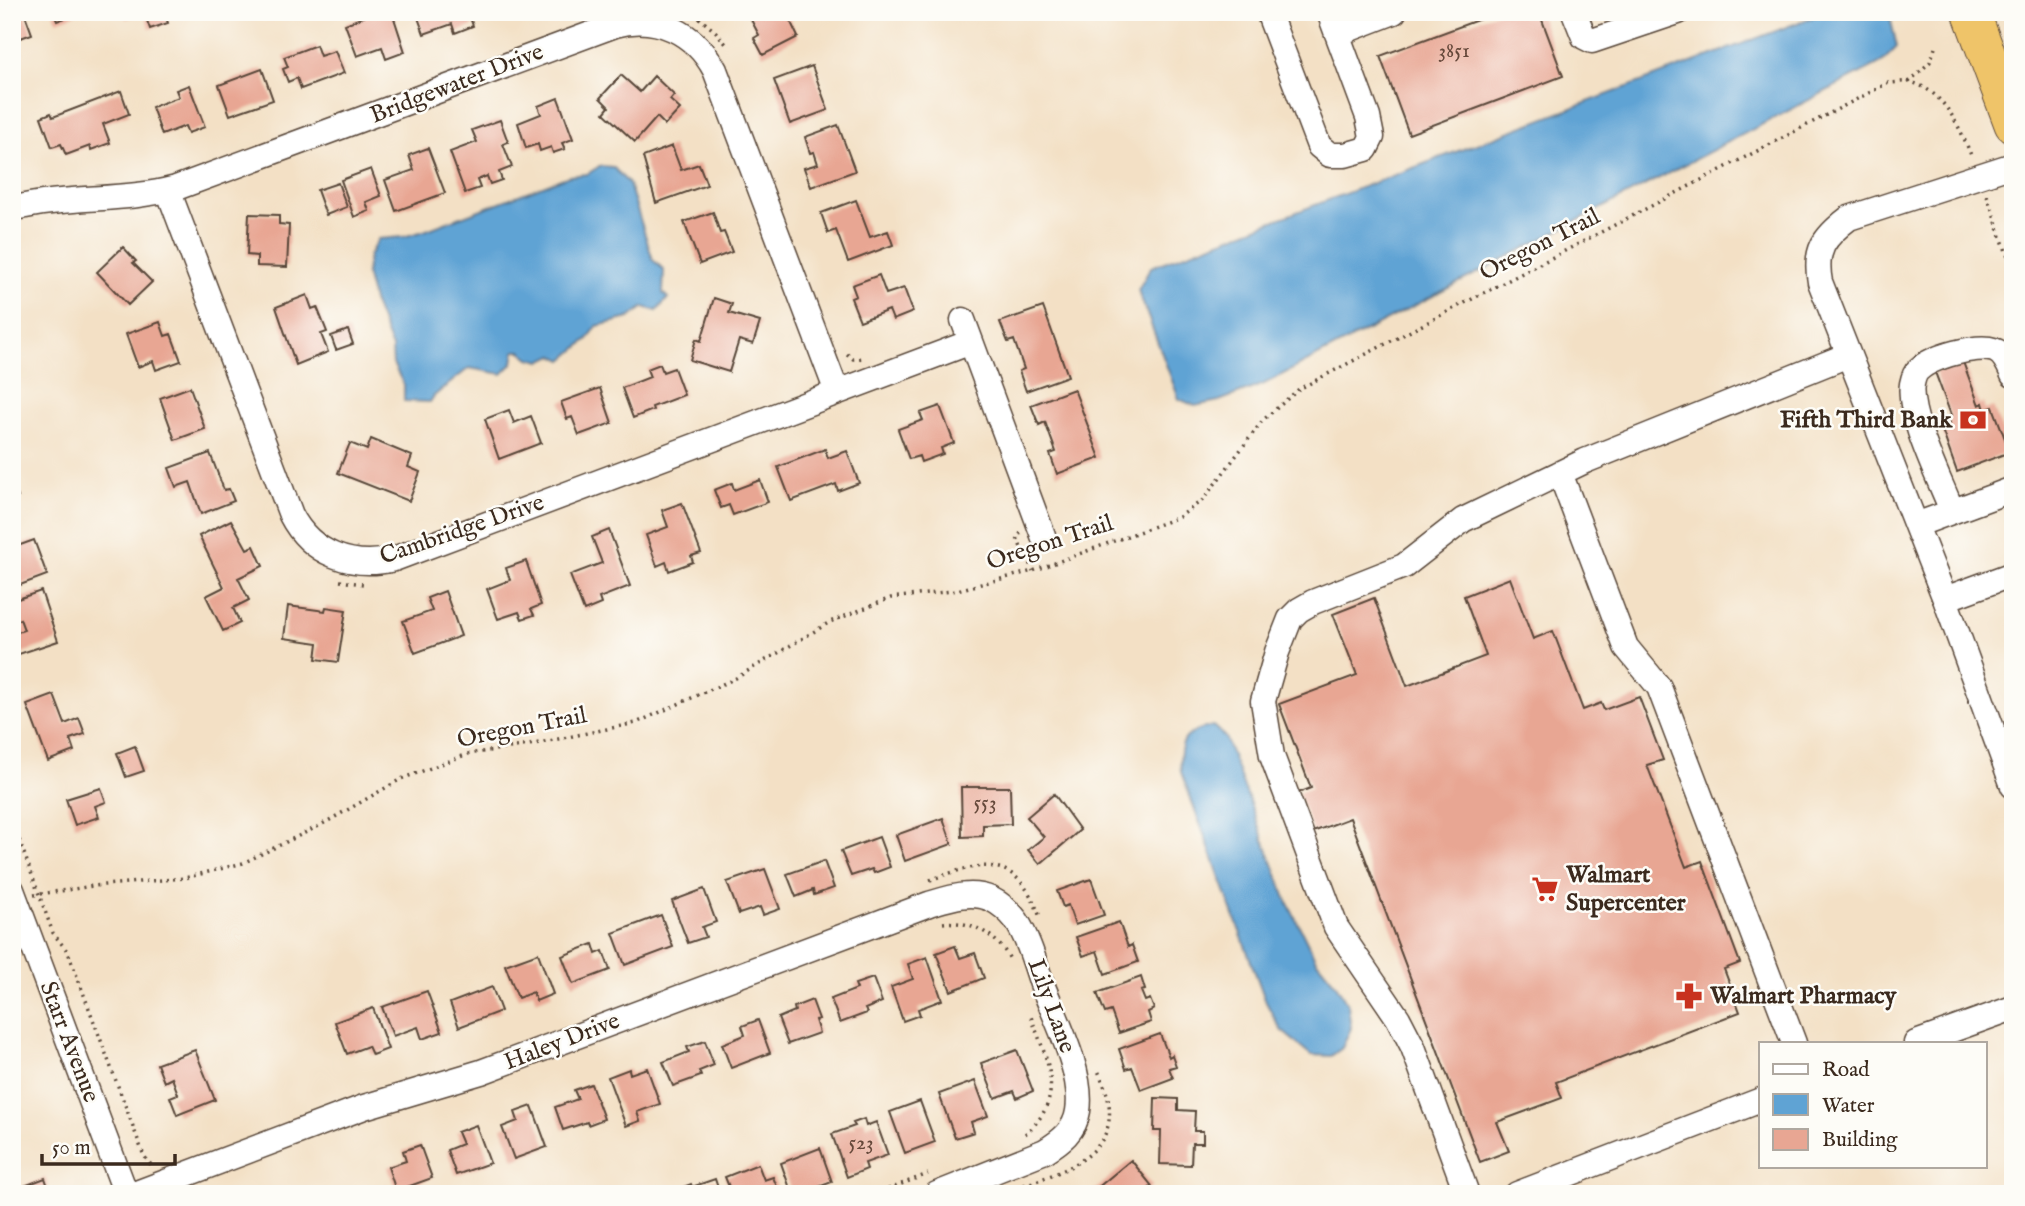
<svg xmlns="http://www.w3.org/2000/svg" width="2025" height="1206" font-family="'IM FELL English',serif">
<rect width="100%" height="100%" fill="#fdfcf7"/>
<filter id="ink" filterUnits="userSpaceOnUse"><feTurbulence type="fractalNoise" baseFrequency=".0143" numOctaves="2"/><feDisplacementMap in="SourceGraphic" scale="14" xChannelSelector="R" yChannelSelector="G"/><feConvolveMatrix kernelMatrix="1 2 1 2 8 2 1 2 1" color-interpolation-filters="sRGB"/></filter>
<filter id="wash" filterUnits="userSpaceOnUse"><feTurbulence type="fractalNoise" baseFrequency=".00686" numOctaves="4" result="noise"/><feDisplacementMap in="SourceGraphic" scale="28" xChannelSelector="R" yChannelSelector="G"/><feGaussianBlur stdDeviation="1.57" result="paint"/><feColorMatrix in="noise" values="0 0 0 0 0 0 0 0 0 0 0 0 0 0 0 0 0 1.4 0 .05"/><feComposite in="paint" operator="in"/></filter>
<g filter="url(#wash)">
<rect width="100%" height="100%" fill="#f3e0c5"/>
<path fill="#5fa3d4" stroke="#4d6679" stroke-width="2" d="M1826 12H1884L1890 17 1897 47 1882 62 1264 384 1219 401 1195 406 1179 399 1138 290 1151 267Z
M600 166 613 167 629 184 653 260 664 270 663 293 668 298 657 311 644 307 629 318 597 326 588 339 563 360 553 355 541 361 530 358 521 351H515L513 363 502 374 469 368 434 396 430 402 404 401V385L393 364 392 348 373 301 366 273 369 256 378 239 403 237 424 231 569 176 587 174Z
M1213 726 1225 737 1287 901 1316 960 1335 983 1348 1005 1351 1028 1342 1048 1331 1056 1311 1055 1281 1030 1266 1002 1181 772C1178 742 1183 732 1213 726Z"/>
<g id="blocks">
<path fill="#e8a693" d="M12 12H24L32 34 12 41Z
M53 12H79V13L57 21Z
M124 12H143V13L126 19Z
M144 12H164L168 23 150 29Z
M365 12H392L405 52 386 59 382 47 357 56 345 24 366 16Z
M416 12H468L473 26 455 33 452 24 424 34Z
M752 12H786L798 37 763 55 754 38 759 35 748 14Z
M1499 12H1539L1563 76 1409 134 1380 56Z
M316 45 320 56 335 51 344 73 301 89 297 78 288 82 283 69 288 67 284 57Z
M812 66 828 110 790 124 774 80Z
M262 69 273 100 230 115 219 85Z
M621 75 640 92 654 76 674 95 670 100 680 109 665 125 657 117 635 142 604 113 609 107 600 98Z
M189 85 205 127 188 133 185 126 162 135 152 107 179 97 176 90Z
M121 91 129 114 103 124 110 143 91 150 90 146 66 155 61 144 52 147 41 117 51 113 53 117Z
M558 98 573 139 562 143 565 149 553 153 551 147 540 151 538 144 526 148 518 123 541 114 538 106Z
M500 120 508 142 503 144 512 167 499 172 502 180 490 184 487 176 477 180 480 188 465 193 450 152 477 142 472 130Z
M838 125 855 171 811 187 804 168 818 164 814 152 810 153 805 137Z
M672 146 681 170 699 164 707 185 656 203 643 157Z
M428 148 445 193 396 211 385 180 414 170 409 155Z
M371 169 381 196 366 202 369 211 354 217 341 180Z
M338 183 347 207 326 215 317 190Z
M856 200 870 237 888 231 893 245 848 262 836 230 828 233 821 213Z
M713 212 720 233 724 232 732 252 700 264 684 222Z
M249 214 279 215V224L289 225 287 267 257 266V256L247 255Z
M123 247 136 261 133 263 152 282 128 305 97 272Z
M879 275 886 294 904 288 913 312 893 320 889 310 860 321 851 298 856 296 852 285Z
M307 295 312 309 317 307 327 332 321 334 328 352 296 365 276 307Z
M714 298 732 304 729 313 760 322 753 344 739 340 729 372 690 360 696 339 701 341Z
M1043 307 1068 376 1026 391 1019 371 1024 369 1014 340 1008 342 1000 322Z
M160 322 165 336 171 334 181 361 156 370 153 361 138 367 126 334Z
M348 330 353 344 336 350 331 336Z
M1963 362 1979 405 1983 403 1985 410 1993 407 2010 452 1957 472 1941 427 1950 423 1948 417 1951 415 1935 372Z
M660 364 663 372 674 368 684 395 652 407 653 410 633 418 622 388 650 377 647 369Z
M190 387 205 429 175 440 160 398Z
M600 388 612 423 579 435 572 417 567 419 561 402Z
M1074 389 1100 458 1057 474 1050 454 1056 452 1045 422 1039 425 1031 405Z
M940 406 954 443 941 448 943 454 921 462 919 456 909 459 898 429 923 420 920 413Z
M509 410 514 423 531 416 541 443 499 459 485 419Z
M371 439 412 456 408 467 420 472 409 501 338 473 350 443 367 450Z
M825 449 828 458 847 451 859 483 838 491 836 484 791 501 778 467Z
M210 453 224 490 229 489 234 501 201 514 190 482 176 487 169 468Z
M760 480 768 502 733 515 729 505 721 508 714 490 732 483 734 490Z
M12 482 18 497 12 499Z
M682 503 701 553 691 556 693 562 669 571 666 562 657 566 646 535 668 527 662 510Z
M231 520 247 549 254 546 263 566 238 578 249 600 233 608 240 623 223 631 206 596 224 587 199 536Z
M609 530 630 586 599 598 601 604 584 611 570 575 602 563 592 537Z
M34 540 47 575 12 588V548Z
M526 561 541 605 531 609 534 615 522 619 519 612 498 619 487 589 510 580 506 568Z
M1510 578 1533 639 1553 631 1583 710 1601 703 1604 710 1639 697 1663 760 1647 765 1686 867 1702 861 1740 963 1724 969 1740 1012 1556 1082 1562 1098 1497 1122 1509 1151 1480 1162 1350 818 1313 832 1298 793 1311 788 1279 704 1357 675 1333 614 1374 598 1407 686 1486 656 1464 596Z
M41 591 58 641 13 656 12 634 24 630 20 619 16 621 12 601Z
M445 591 461 636 415 653 403 621 432 611 427 598Z
M288 606 325 611 326 607 346 610 338 662 316 659 318 643 284 638Z
M54 695 65 724 79 718 85 734 70 739 74 751 48 761 27 705Z
M135 746 144 771 126 777 117 753Z
M961 787H1010L1011 824 983 825V836L962 837Z
M101 788 106 802 95 806 99 817 75 825 66 799Z
M1054 794 1080 830 1040 864 1028 850 1044 837 1027 817Z
M943 818 952 844 905 861 896 835Z
M879 837 890 867 874 873 872 869 851 876 841 851Z
M824 861 834 888 814 895 813 890 796 897 787 874Z
M765 869 780 909 763 915 760 907 739 914 727 882Z
M1091 879 1104 915 1075 925 1068 905 1063 907 1057 891Z
M704 889 716 922 702 927 706 937 688 943 672 901Z
M661 915 673 947 625 965 613 933Z
M1119 922 1128 947 1132 945 1138 962 1105 974 1097 951 1083 956 1076 937Z
M593 944 596 954 603 951 610 970 573 984 562 956Z
M955 946 960 958 975 953 984 978 951 991 936 953Z
M538 953 553 994 536 1001 533 992 518 998 505 965Z
M927 957 942 1000 918 1009 920 1015 903 1021 891 987 913 979 908 964Z
M1141 977 1145 990 1141 991 1145 1001 1150 999 1154 1009 1148 1012 1151 1022 1119 1033 1111 1011 1105 1013 1097 993Z
M873 978 882 1002 865 1009 867 1013 840 1023 831 999 857 989 855 984Z
M492 987 501 1011 459 1027 450 1003Z
M427 991 442 1032 422 1039 418 1027 393 1036 382 1007Z
M812 1000 819 1019 815 1020 819 1033 788 1044 778 1018 795 1011 794 1007Z
M373 1008 388 1049 372 1055 368 1046 347 1054 335 1022Z
M758 1020 770 1053 731 1068 722 1044 745 1035 742 1026Z
M1160 1034 1169 1057 1172 1055 1176 1066 1169 1068 1173 1078 1141 1090 1132 1067 1126 1069 1119 1049Z
M705 1041 714 1065 699 1071 701 1076 673 1086 663 1062 689 1052 687 1047Z
M195 1050 215 1100 177 1115 170 1097 178 1094 172 1078 164 1082 157 1064Z
M1017 1050 1033 1091 1017 1098 1014 1091 995 1098 981 1063Z
M647 1068 660 1104 637 1112 640 1121 626 1126 608 1077 629 1069 630 1074Z
M975 1081 988 1116 971 1122 974 1132 955 1138 939 1094Z
M591 1084 604 1119 588 1125 587 1122 563 1130 555 1107 578 1099 574 1090Z
M1155 1098 1178 1099V1110L1195 1111 1194 1131H1203V1143H1192L1191 1165 1160 1164 1161 1131H1154Z
M920 1101 935 1142 905 1153 890 1112Z
M532 1106 547 1147 514 1159 502 1127 518 1121 515 1112Z
M864 1119 866 1126 876 1122 888 1155 865 1163 867 1169 847 1177 832 1134 855 1126 853 1123Z
M476 1125 490 1163 456 1175 447 1150 462 1144 457 1132Z
M420 1145 432 1178 396 1191 388 1167 406 1161 403 1151Z
M820 1148 832 1182 800 1194H792L781 1163Z
M1131 1160 1152 1186 1142 1194H1090Z
M758 1164 764 1180 773 1177 780 1194H732L725 1177Z
M45 1178 50 1192 55 1190 57 1194H27L24 1186Z
M715 1179 720 1194H682L681 1188 691 1184 692 1187Z"/>
</g>
</g>
<g filter="url(#ink)">
<use href="#blocks" fill-opacity="0" stroke="#574537" stroke-width="2"/>
<g fill="none" stroke-linecap="round" stroke-linejoin="round">
<g stroke="#574537" stroke-width="27">
<path id="minor" d="M1268 12 1319 146 1330 155H1345L1366 149 1372 137 1368 117 1329 12
M1574 12 1584 37 1592 41 1678 12
M1337 34 1394 12
M2013 165 1849 218C1824 237 1814 250 1820 282L1945 599 2013 786
M168 190 291 515C311 554 352 569 394 559L971 342
M12 209C66 195 123 202 176 188L615 25C657 13 695 33 715 70L837 392
M963 320 1044 538
M1560 473 1626 647 1659 687 1794 1043
M1952 511C1940 480 1907 415 1912 384 1913 379 1914 374 1918 370 1931 357 1977 344 1994 350 2004 353 2009 366 2013 375
M1916 525 2013 489
M1945 599 2013 574
M12 890 126 1194
M1916 1043 2013 1008
M134 1194 364 1107 481 1072 929 904C949 898 971 890 991 899 1001 904 1009 911 1016 920 1028 938 1035 963 1042 984 1056 1020 1084 1073 1078 1111 1075 1131 1061 1141 1045 1151L937 1194
M1467 1194 1413 1047 1398 1018 1336 927 1272 756 1263 701 1277 652 1290 619 1299 610 1313 602 1404 566 1463 520 1585 461 1848 355
M1517 1194 1761 1100"/>
</g>
<g stroke="#574537" stroke-width="39">
<path id="highway" d="M1971 12 2013 124"/>
</g>
<path stroke="#574537" stroke-width="3.5" stroke-dasharray="2 5" stroke-linecap="butt" d="M699 18 716 32 726 44
M1909 82 1930 62 1935 48
M1987 195 2013 272
M847 354 853 359 865 358
M1021 533 1017 537C1021 550 1028 559 1033 571
M340 581 363 584
M12 820 53 933 68 952 144 1156 152 1166
M930 880C984 860 1017 854 1040 917
M34 895 93 886 185 878 243 863 321 825 401 779 468 754 529 745 636 723 736 678 830 622 891 598 953 591 1033 571 1179 517 1203 500 1263 420 1299 389 1888 83C1895 83 1903 81 1910 82 1944 90 1961 129 1972 158
M943 923C973 920 997 935 1011 961
M1025 1134C1069 1097 1046 1059 1030 1014
M1004 1192C1046 1176 1116 1163 1109 1105 1108 1093 1102 1080 1097 1068
M875 1194 928 1174"/>
<use href="#minor" stroke="#fff" stroke-width="24"/>
<use href="#highway" stroke="#efc469" stroke-width="37"/>
</g>
</g>
<defs>
<g id="bank-bare" transform="scale(2.1)"><path d="M-6-4H6V4H-6ZM0-2.3a2.3 2.3 0 1 0 0 4.6a2.3 2.3 0 1 0 0-4.6Z" fill="#c8321e" stroke="#fdfcf7" stroke-width="2.5" paint-order="stroke"/></g>
<g id="supermarket-bare" transform="scale(2.1)"><path d="M-6-5.5h2.5l.6 2H6L4.5 2H-2.5L-4.4-4H-6ZM-1.5 3.2a1.3 1.3 0 1 0 .1 0ZM3 3.2a1.3 1.3 0 1 0 .1 0Z" fill="#c8321e" stroke="#fdfcf7" stroke-width="2.5" paint-order="stroke"/></g>
<g id="pharmacy-bare" transform="scale(2.1)"><path d="M-2-6h4v4h4v4h-4v4h-4v-4h-4v-4h4Z" fill="#c8321e" stroke="#fdfcf7" stroke-width="2.5" paint-order="stroke"/></g>
</defs>
<g fill-rule="evenodd">
<use href="#bank-bare" x="1973" y="420"/>
<use href="#supermarket-bare" x="1545" y="889"/>
<use href="#pharmacy-bare" x="1689" y="996"/>
</g>
<g text-anchor="middle" dominant-baseline="central" stroke-width="5" stroke-linejoin="round" paint-order="stroke">
<g font-size="21" fill="#66493b">
<text x="1454" y="51">3851</text>
<text x="985" y="803">553</text>
<text x="861" y="1143">523</text>
</g>
<g font-size="24" fill="#3b2a1e" stroke="#fdfcf7">
<text transform="translate(457 84) rotate(-21)">Bridgewater Drive</text>
<text transform="translate(1540 245) rotate(-27)">Oregon Trail</text>
<text transform="translate(462 530) rotate(-19)">Cambridge Drive</text>
<text transform="translate(1050 543) rotate(-18)">Oregon Trail</text>
<text transform="translate(522 728) rotate(-11)">Oregon Trail</text>
<text transform="translate(1051 1006) rotate(70)">Lily Lane</text>
<text transform="translate(69 1042) rotate(69)">Starr Avenue</text>
<text transform="translate(562 1042) rotate(-21)">Haley Drive</text>
</g>
<g font-size="24" font-weight="bold" fill="#3b2a1e" stroke="#fdfcf7" text-anchor="start">
<text x="1952" y="420" text-anchor="end">Fifth Third Bank</text>
<text x="1566" y="875">Walmart<tspan x="1566" dy="28">Supercenter</tspan></text>
<text x="1710" y="996">Walmart Pharmacy</text>
</g>
</g>
<rect width="2025" height="1206" fill="none" stroke="#fdfcf7" stroke-width="42"/>
<rect x="1759" y="1042" width="228" height="126" fill="#fdfcf7" stroke="#afa8a0" stroke-width="2"/>
<rect x="1773" y="1064" width="35" height="10" fill="#ffffff" stroke="#afa8a0" stroke-width="2"/>
<text x="1822" y="1076" font-size="21" fill="#3b2a1e">Road</text>
<rect x="1773" y="1094" width="35" height="21" fill="#5fa3d4" stroke="#afa8a0" stroke-width="2"/>
<text x="1822" y="1112" font-size="21" fill="#3b2a1e">Water</text>
<rect x="1773" y="1129" width="35" height="21" fill="#e8a693" stroke="#afa8a0" stroke-width="2"/>
<text x="1822" y="1146" font-size="21" fill="#3b2a1e">Building</text>
<path d="M42 1154v10h133v-10" fill="none" stroke="#3b2a1e" stroke-width="3.5"/>
<text x="52" y="1154" font-size="21" fill="#3b2a1e" stroke="#fdfcf7" stroke-width="5" paint-order="stroke">50 m</text>
</svg>
